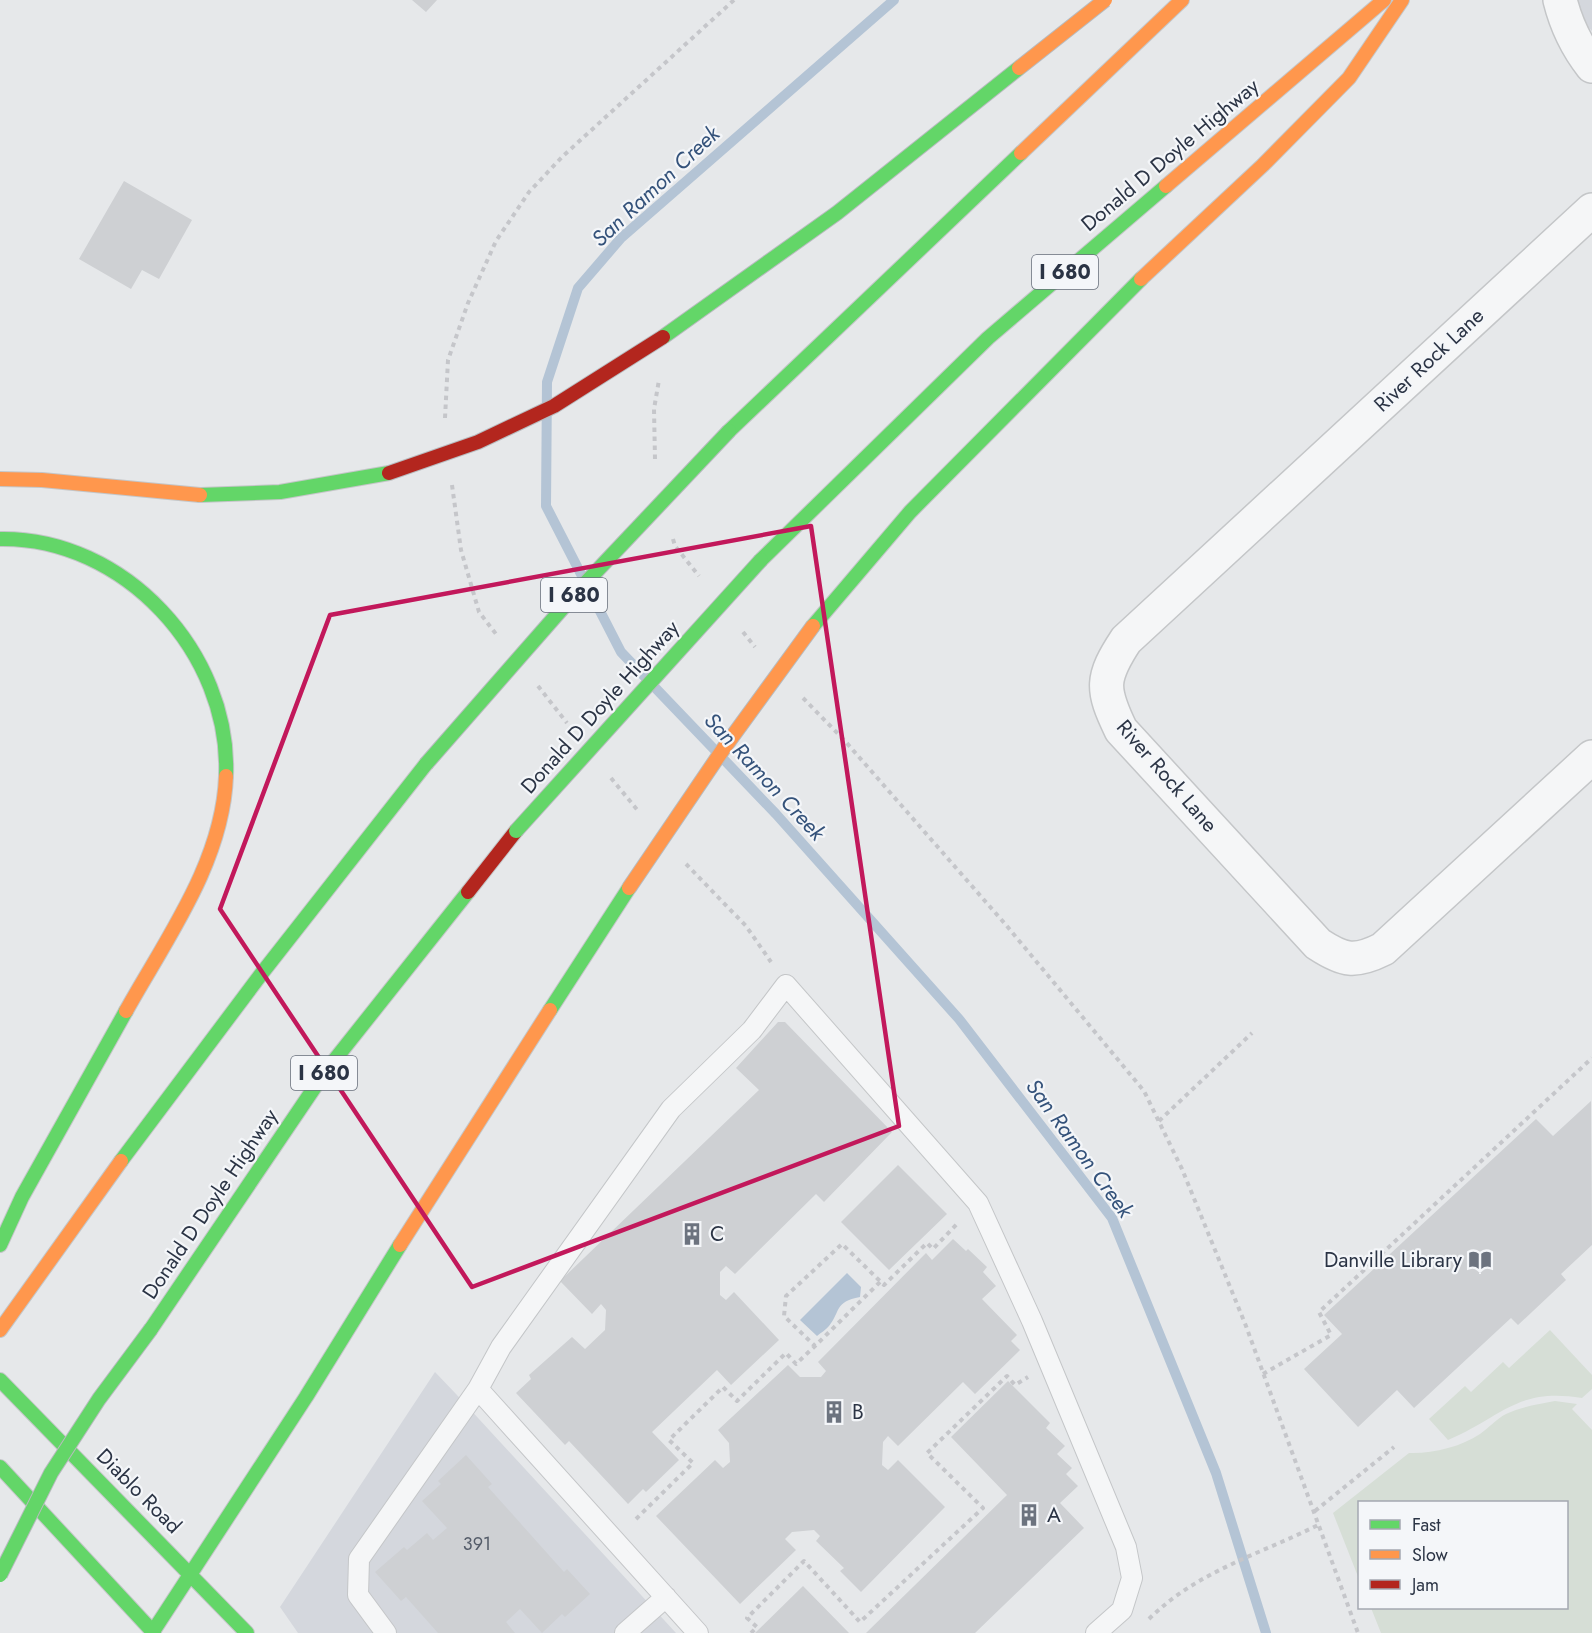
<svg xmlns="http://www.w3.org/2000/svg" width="1592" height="1633" font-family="Jost,sans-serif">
<rect width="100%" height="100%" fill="#e6e8ea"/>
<path fill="#d4d7dd" d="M1565 0H1592V31L1588 27Z
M435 1372 456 1394 676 1633H298L280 1607Z"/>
<path fill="#d6ded6" d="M1550 1330 1592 1375V1389L1582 1398C1517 1387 1502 1417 1448 1440L1429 1419 1465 1386 1471 1392 1503 1362 1509 1368Z
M1555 1401 1577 1404 1572 1409 1592 1430V1633H1381L1371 1608H1566V1502H1360L1359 1579 1333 1513 1409 1453C1431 1454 1461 1447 1480 1434 1489 1428 1496 1419 1506 1414 1521 1407 1538 1404 1555 1401Z"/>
<path fill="#b4c4d5" d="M847 1273 861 1287 860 1297C834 1302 841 1311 829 1326 826 1330 820 1333 817 1336L800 1320Z"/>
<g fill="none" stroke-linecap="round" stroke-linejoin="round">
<path stroke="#b4c4d5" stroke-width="10" d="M894 0 621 238 578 288 547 382 546 506 621 652 776 814 959 1019 1112 1218 1216 1473 1266 1633"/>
</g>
<path fill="#ced0d3" d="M412 0H437L426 12Z
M124 181 192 220 159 279 142 270 131 289 79 259Z
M778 1022H785L892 1132 824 1202 816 1194 735 1274 726 1266 720 1272V1295L726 1300 734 1292 779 1340 731 1385 717 1370 652 1432 679 1460 646 1492 643 1489 628 1504 569 1441 565 1445 516 1393 531 1379 529 1375 572 1337 585 1349 605 1330 606 1310 601 1304 592 1314 560 1281 759 1090 736 1068Z
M1591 1101 1592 1245 1561 1274 1566 1280 1518 1325 1511 1318 1414 1408 1397 1390 1358 1427 1304 1369 1342 1334 1324 1315 1536 1119 1553 1136Z
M898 1165 947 1214 889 1270 841 1222Z
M953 1239 966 1251 968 1249 987 1267 983 1272 996 1286 982 1299 1017 1335 1011 1341 1020 1350 975 1394 963 1382 898 1446 888 1436 883 1442 882 1465 888 1470 898 1460 945 1507 861 1592 840 1571 844 1568 816 1541 820 1536 814 1530 792 1532 785 1539 796 1550 740 1604 656 1516 715 1460 723 1468 730 1462 729 1443 718 1430 788 1365 800 1377H821L826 1371 818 1362 926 1253 932 1260Z
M1008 1381 1050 1423 1046 1428 1065 1446 1057 1454 1072 1468 1066 1474 1078 1486 1060 1503 1084 1528 975 1633H866L1007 1495 951 1437Z
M466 1455 492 1484 488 1487 564 1572 567 1569 590 1594 565 1617 562 1614 542 1633 520 1609 506 1622 515 1633H438L406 1597 401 1601 375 1572 404 1547 407 1550 427 1533 433 1540 447 1528 422 1501 441 1484 438 1481Z
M803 1586 849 1633H755Z"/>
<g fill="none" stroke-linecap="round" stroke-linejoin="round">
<g stroke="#c4c6c8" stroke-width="22">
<path id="lane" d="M478 1389 698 1633
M386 1633 358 1595 359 1559 478 1389 501 1347 671 1109 752 1030 786 985 978 1203 1032 1321 1126 1547 1132 1578 1122 1610 1096 1633
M625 1633 666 1597"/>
</g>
<g stroke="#c4c6c8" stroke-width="36">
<path id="street" d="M1560 0C1566 24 1577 47 1592 66
M1592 210 1126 640C1101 678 1101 689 1121 730L1318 944C1344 961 1355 963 1383 949L1592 757"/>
</g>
<g stroke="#c4c6c8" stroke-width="16">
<path id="fast" d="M729 431 1021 153
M200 495 280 492 389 473
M0 539C124 537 231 653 226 776
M761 560 988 338 1166 186
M813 626 910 512 1141 279
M550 1010 629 888
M121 1161 262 973 426 764
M0 1245 22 1197 126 1011
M151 1329 325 1072 468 892
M0 1380 247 1633
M0 1467 154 1633
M152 1633 306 1397 400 1245"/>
</g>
<g stroke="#c4c6c8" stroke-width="16">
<path id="slow" d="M1021 153 1182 0
M1166 186 1384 0
M1141 279 1263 165 1349 78 1402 0
M0 479 42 480 200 495
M126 1011C166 939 223 862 226 776
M400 1245 550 1010
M0 1330 121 1161"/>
</g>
<g stroke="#c4c6c8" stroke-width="16">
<path id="jam" d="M468 892 516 831"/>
</g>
<path stroke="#c5c6ca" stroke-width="4" stroke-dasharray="4.5 4.5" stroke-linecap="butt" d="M445 418 448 360 468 303 496 241 529 192 563 156 734 0
M655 459 654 409 659 380
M452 485 461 550 479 612 496 634
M673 539 675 546 699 576
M743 632 755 647
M538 686 567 723
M803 698 845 741 1006 925 1144 1091 1182 1169 1246 1326 1358 1633
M611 778 639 812
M686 864 746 926 771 962
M1159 1121 1252 1033
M880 1282 815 1346 784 1316 786 1296 842 1244 884 1285 927 1243 933 1249 958 1223
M1263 1374 1331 1335 1319 1312 1592 1058
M1315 1511 1394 1447
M636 1519 693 1463 669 1440 723 1387 737 1401 786 1353 796 1364 815 1346
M1149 1619C1197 1571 1261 1554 1320 1524
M751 1633 757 1627 747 1618 804 1561 860 1622 983 1508 927 1453 1007 1376 1015 1385 1028 1377"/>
<use href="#lane" stroke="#f5f6f7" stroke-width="20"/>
<use href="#street" stroke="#f5f6f7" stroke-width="33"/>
<use href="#fast" stroke="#63d668" stroke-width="14"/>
<use href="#slow" stroke="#ff974d" stroke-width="14"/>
<use href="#jam" stroke="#b3261e" stroke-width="14"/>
<g stroke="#b8bbbf" stroke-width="16" stroke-linecap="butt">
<path id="fast-bridge" d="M663 337 837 213 1019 68
M426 764 575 594 729 431
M516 831 761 560
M0 1575 51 1473 99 1399 151 1329"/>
</g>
<g stroke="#b8bbbf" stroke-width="16" stroke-linecap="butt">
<path id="slow-bridge" d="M1019 68 1105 0
M629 888 724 748 813 626"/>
</g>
<g stroke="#b8bbbf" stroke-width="16" stroke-linecap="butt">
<path id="jam-bridge" d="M389 473 478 442 554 406 663 337"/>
</g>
<use href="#fast-bridge" stroke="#63d668" stroke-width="14"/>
<use href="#slow-bridge" stroke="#ff974d" stroke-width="14"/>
<use href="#jam-bridge" stroke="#b3261e" stroke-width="14"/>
</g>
<path fill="none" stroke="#c2185b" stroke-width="4.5" stroke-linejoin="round" d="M811 526 899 1126 472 1287 220 909 330 615Z"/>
<defs>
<g id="building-bare" transform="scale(1.8)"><path d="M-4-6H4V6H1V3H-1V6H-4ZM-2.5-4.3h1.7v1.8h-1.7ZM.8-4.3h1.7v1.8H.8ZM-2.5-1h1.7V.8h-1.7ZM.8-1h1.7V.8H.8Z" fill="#6c737f" stroke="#f4f6f9" stroke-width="2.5" paint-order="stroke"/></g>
<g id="library-bare" transform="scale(1.8)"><path d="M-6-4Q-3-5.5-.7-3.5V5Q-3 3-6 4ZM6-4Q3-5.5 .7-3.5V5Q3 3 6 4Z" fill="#6c737f" stroke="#f4f6f9" stroke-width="2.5" paint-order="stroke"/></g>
</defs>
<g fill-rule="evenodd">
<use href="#building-bare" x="692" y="1234"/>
<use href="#library-bare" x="1480" y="1260"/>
<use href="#building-bare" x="834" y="1412"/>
<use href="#building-bare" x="1029" y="1515"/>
</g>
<g text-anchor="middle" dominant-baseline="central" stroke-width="4.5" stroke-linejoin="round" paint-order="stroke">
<g font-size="18" fill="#545c69">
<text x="477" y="1544">391</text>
</g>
<g fill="#f4f6f9" stroke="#676e7b" stroke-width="1.5">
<rect x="1032" y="255" width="66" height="34" rx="4.5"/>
<rect x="541" y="578" width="66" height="34" rx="4.5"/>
<rect x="291" y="1056" width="66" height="34" rx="4.5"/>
</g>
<g font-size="20" font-weight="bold" fill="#2b3445">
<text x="1065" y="272">I 680</text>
<text x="574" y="595">I 680</text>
<text x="324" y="1073">I 680</text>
</g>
<g font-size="21" fill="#2b3445" stroke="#f4f6f9">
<text transform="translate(1170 155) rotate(-40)">Donald D Doyle Highway</text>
<text transform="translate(1429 360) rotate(-43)">River Rock Lane</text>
<text transform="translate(600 707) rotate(-48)">Donald D Doyle Highway</text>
<text transform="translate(1167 776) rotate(49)">River Rock Lane</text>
<text transform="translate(210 1204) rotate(-56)">Donald D Doyle Highway</text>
<text transform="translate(139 1491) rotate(45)">Diablo Road</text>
</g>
<g font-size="21" fill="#2b3445" stroke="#f4f6f9" text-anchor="start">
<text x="710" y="1234">C</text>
<text x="1462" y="1260" text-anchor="end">Danville Library</text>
<text x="852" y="1412">B</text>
<text x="1047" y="1515">A</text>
</g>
<g font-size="22" font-style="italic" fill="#34527a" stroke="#f4f6f9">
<text transform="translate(655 186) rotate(-43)">San Ramon Creek</text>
<text transform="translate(765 776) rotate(47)">San Ramon Creek</text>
<text transform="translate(1080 1148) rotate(54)">San Ramon Creek</text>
</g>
</g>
<rect x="1358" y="1501" width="210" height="108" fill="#f4f6f9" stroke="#a4a8b1" stroke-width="1.5"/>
<rect x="1370" y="1520" width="30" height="9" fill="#63d668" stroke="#a4a8b1" stroke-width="1.5"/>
<text x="1412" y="1531" font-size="18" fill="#2b3445">Fast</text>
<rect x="1370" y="1550" width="30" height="9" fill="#ff974d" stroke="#a4a8b1" stroke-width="1.5"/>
<text x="1412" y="1561" font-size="18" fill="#2b3445">Slow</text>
<rect x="1370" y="1580" width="30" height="9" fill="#b3261e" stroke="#a4a8b1" stroke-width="1.5"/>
<text x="1412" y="1591" font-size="18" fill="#2b3445">Jam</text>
</svg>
